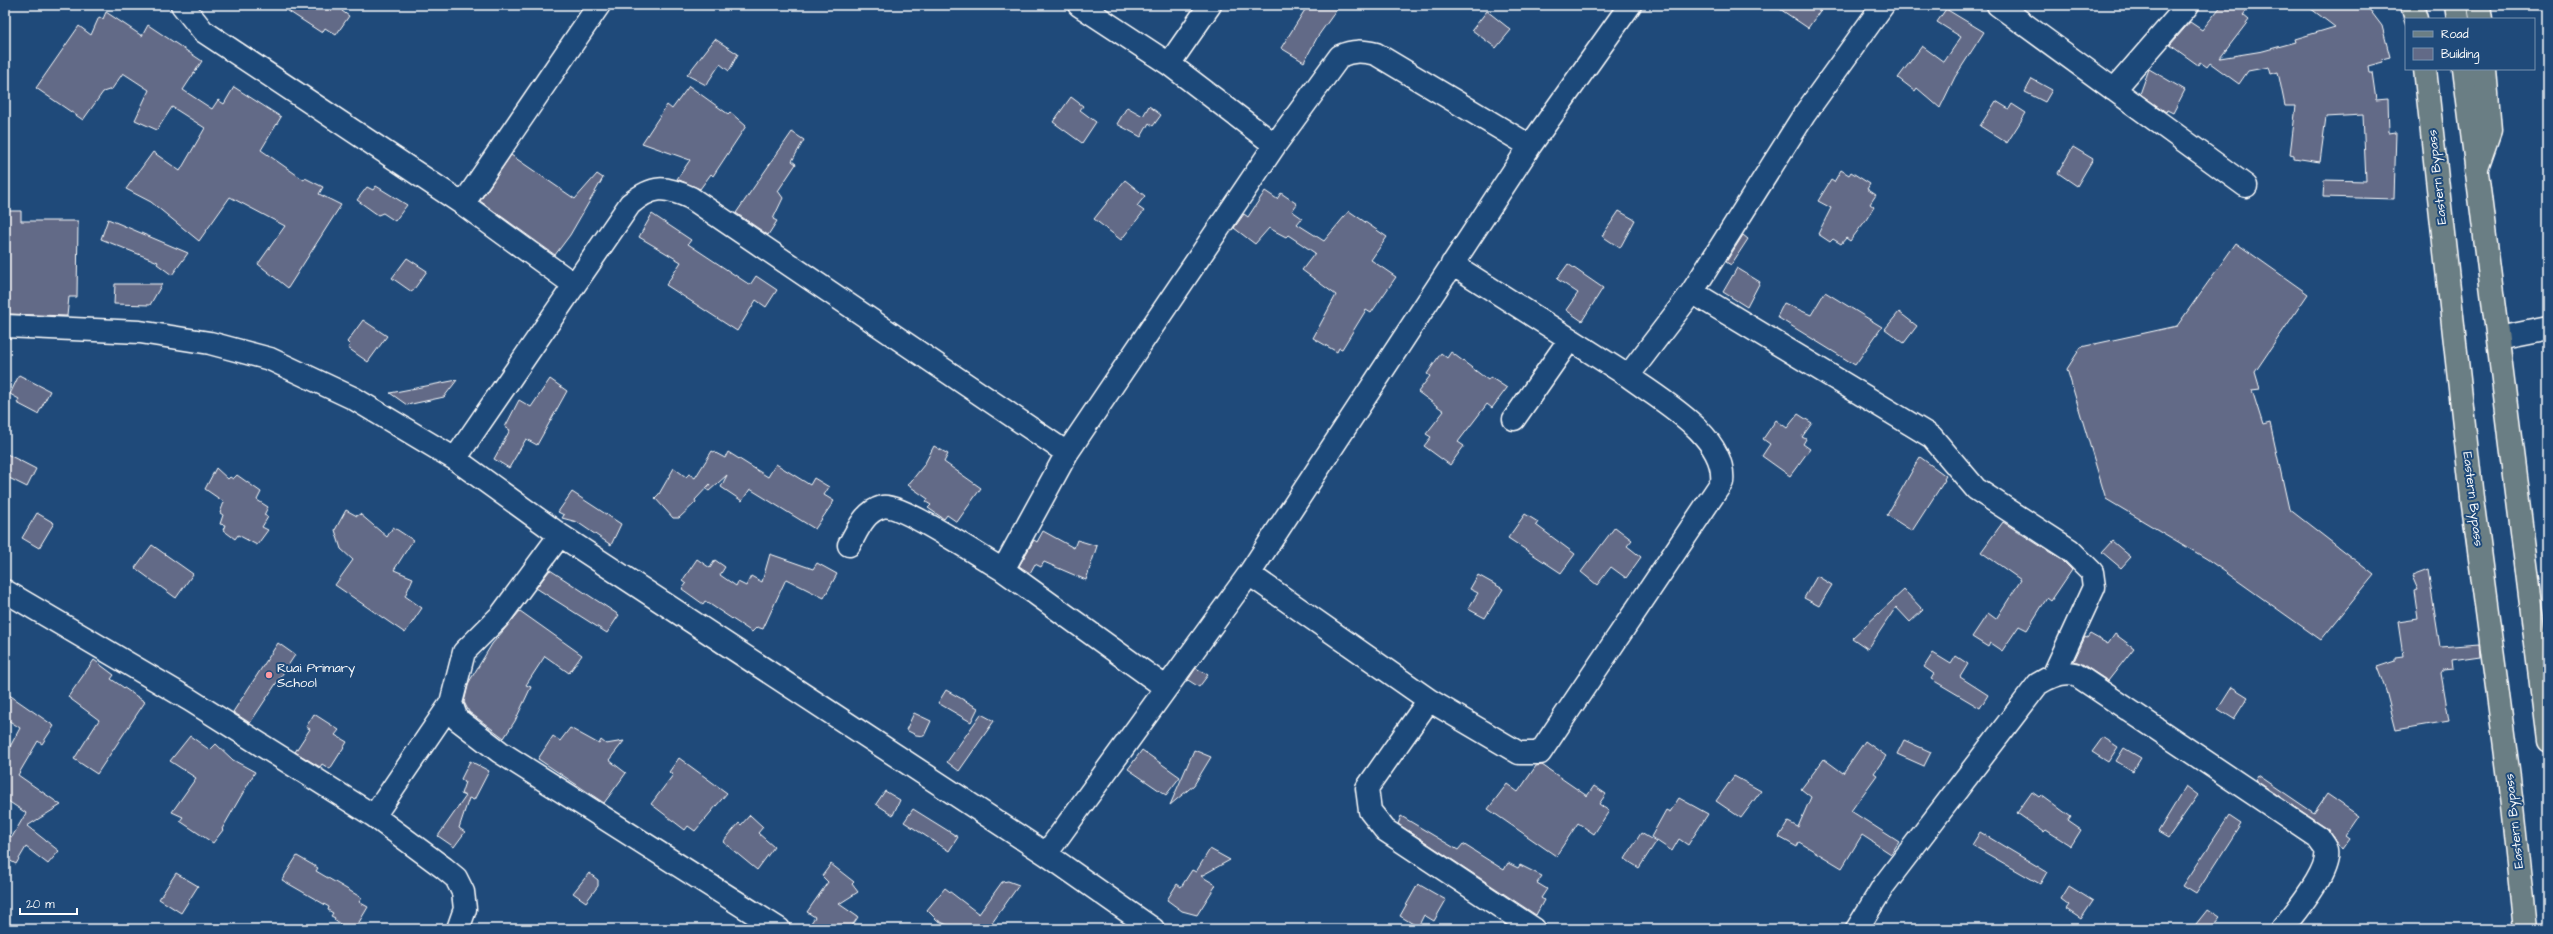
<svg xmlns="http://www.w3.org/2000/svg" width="2553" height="934" font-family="'Architects Daughter',sans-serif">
<rect width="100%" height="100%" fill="#1f4a7a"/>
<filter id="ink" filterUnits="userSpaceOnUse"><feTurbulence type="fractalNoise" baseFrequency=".025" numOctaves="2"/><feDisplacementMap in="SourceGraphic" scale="8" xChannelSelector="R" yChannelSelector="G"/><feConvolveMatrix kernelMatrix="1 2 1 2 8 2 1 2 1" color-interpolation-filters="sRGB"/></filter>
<g filter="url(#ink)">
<path fill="#626a87" stroke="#fff" d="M279 5H346L342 11 349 16 336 35 325 28 322 33Z
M1308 5H1340L1318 36 1304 62 1281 48Z
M1774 5H1824L1808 28Z
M2222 5H2251L2243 15 2249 20 2220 58 2263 51 2296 42 2295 39 2335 27 2306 5H2366L2382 26 2390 57 2382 59 2383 62 2368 66 2369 72H2372L2376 100 2388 99 2389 133 2396 132 2394 199 2323 197 2324 180 2366 181 2363 115 2326 117 2320 162 2294 158V155L2290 154 2296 106H2285L2278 72 2271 74 2269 67 2248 71 2239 84 2210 63 2207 67 2200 62 2198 65 2170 45 2190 22 2202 30Z
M1946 9 1984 32 1955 77 1940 108 1917 88 1915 91 1898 78 1922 46 1944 62 1961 37 1937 22Z
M1487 11 1511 30 1496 48 1472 30Z
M106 12 142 36 148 25 202 61 183 90 212 109 218 100 224 104 234 87 281 117 261 150 304 180 305 178 323 187 319 194 341 205 288 288 258 264 285 226 230 197 199 241 151 202 126 189 153 152 180 171 205 128 172 107 157 130 135 120 149 90 123 73 112 89 103 92 83 120 36 88 79 26 91 35 99 17 103 19Z
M715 39 738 54 729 71 720 64 706 85 687 75Z
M2149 69 2185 90 2173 113 2167 110 2166 112 2140 94Z
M2032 79 2052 90 2045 102 2025 92Z
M689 86 728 114 730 112 746 126 713 176 711 174 700 189 677 179 690 160 642 143 667 105 672 109Z
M1071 97 1083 106 1080 110 1096 122 1082 143 1053 122Z
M1996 101 2009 109 2012 104 2026 113 2007 143 1980 126Z
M1149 106 1161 115 1153 126 1149 123 1141 137 1117 124 1127 107 1143 116Z
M792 132 804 140 792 161 796 164 778 191 783 198 773 219 777 221 768 235 736 213Z
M2073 147 2093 159 2077 186 2058 173Z
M511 155 575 199 597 174 603 178 570 235 555 255 480 201Z
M1841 170 1849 175 1851 172 1870 184 1867 189 1876 195 1870 204 1874 207 1866 220 1850 241 1846 238 1841 244 1833 239 1830 242 1818 234 1831 208 1818 201 1831 180 1834 182Z
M1125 180 1145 196 1137 206 1144 211 1121 240 1094 219Z
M376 186 407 205 395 221 383 213 378 215 357 200 367 187 373 190Z
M1265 191 1277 199 1281 193 1297 204 1292 211 1302 218 1297 224 1324 241 1349 211 1387 237 1371 260 1396 277 1371 313 1366 310 1342 349 1339 348 1337 352 1313 338 1336 295 1302 270 1315 253 1288 235 1286 237 1269 228 1255 244 1234 228 1244 214 1248 217Z
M5 211H21V221H78L77 297H69L67 316 9 314V296H5Z
M1619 211 1635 220 1620 248 1602 236Z
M652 214 691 240 688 244 750 285 756 276 777 290 766 307 756 300 737 331 666 285 681 262 639 237Z
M108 219 188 253 172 275 157 264 158 262 101 239Z
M1743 235 1748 239 1731 265 1726 262Z
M2236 243 2308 294 2255 372 2260 389 2252 390 2263 425 2270 423 2289 509 2374 575 2321 640 2207 559 2106 499 2067 369 2081 347 2177 326Z
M407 258 427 271 412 292 392 278Z
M1568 264 1603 288 1582 321 1566 310 1578 293 1557 279Z
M1737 268 1760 282 1747 307 1723 292Z
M115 284H162L150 305 114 304Z
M1825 292 1882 327 1855 365 1777 317 1784 303 1811 315Z
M1899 312 1917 326 1904 343 1885 329Z
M363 320 387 336 368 362 348 348 350 345 347 342Z
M1451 352 1488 380 1490 377 1507 388 1492 408 1487 404 1458 442 1464 446 1450 465 1424 446 1431 437 1426 434 1444 411 1418 392 1430 376 1427 374 1441 353 1447 358Z
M19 375 50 391 38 414 17 403 19 399 10 394Z
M550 379 567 391 537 445 526 439 509 468 494 459 510 430 505 427 519 400 531 407Z
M457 380 444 397 407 405 390 393Z
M1798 414 1812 423 1802 437 1806 439 1803 444 1810 449 1790 476 1762 456 1770 444 1763 439 1776 420 1787 428Z
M934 446 948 454 944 462 981 488 957 522 947 515 944 519 928 508 931 505 926 502 928 499 908 485 924 465Z
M712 451 725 458 728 452 768 477 776 464 810 485 814 478 829 487 824 495 834 501 815 529 750 489 742 501 721 487 727 475 709 491 706 489 710 484 695 500 696 502 679 518H673L655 498 659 494 674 468 686 477 689 474 695 478Z
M5 453 36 469 27 487 5 476Z
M1920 457 1946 476 1944 479 1945 480 1912 531 1887 515Z
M216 468 228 479 230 477 233 479 237 475 261 492 257 500 268 507 264 515 268 517 262 527 268 530 257 545 238 535 235 539 223 530 225 525 220 524 223 515 220 513 224 502 205 489Z
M572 492 621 524 611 545 577 522 562 518 564 515 558 512Z
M346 510 357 516 360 514 387 537 393 527 413 540 394 570 413 578 405 596 422 608 405 633 335 585 353 560 341 549 335 530Z
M37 513 54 523 39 548 22 538Z
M1525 514 1538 522 1536 525 1575 554 1561 573 1508 538Z
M2003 522 2062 560 2072 570 2051 601 2047 598 2027 630 2019 626 2002 651 1990 643 1988 647 1972 637 1988 613 1996 619 2021 580 1981 552Z
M1615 527 1632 540 1627 546 1641 557 1626 578 1611 567 1597 585 1581 572Z
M1043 531 1074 548 1077 540 1097 546 1086 580 1044 562 1041 567 1035 564 1030 573 1019 566 1034 540 1037 542Z
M2112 541 2131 557 2121 568 2102 552Z
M152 545 193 574 176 598 135 568Z
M770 554 813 569 817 563 837 574 824 598 786 579 763 629 757 627 752 632 705 601 703 604 682 589 686 584 682 581 697 559 710 568 715 560 725 567 720 575 736 586 738 582 746 586 751 576 762 582Z
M550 570 619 615 607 633 536 588Z
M2428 570 2440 647 2479 644 2480 656 2452 660 2453 669 2443 670 2441 673 2449 721 2396 730 2386 691 2377 667 2395 661V657L2403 656 2398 622 2418 619 2414 591 2418 590 2412 576Z
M1478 575 1503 589 1485 618 1468 609 1478 593 1470 589Z
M1817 576 1832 585 1819 606 1804 598Z
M1904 590 1923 610 1910 622 1896 607 1868 649 1852 638Z
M520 611 582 655 569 673 545 656 526 685 531 687 515 721 504 738 469 712 464 702 469 682 492 644Z
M2090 634 2108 644 2115 634 2134 648 2108 681 2082 664 2074 661 2085 637 2087 638Z
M278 643 295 655 250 723 233 712Z
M1933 653 1951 664 1956 656 1968 664 1960 677 1988 695 1980 708 1931 679 1934 674 1924 667Z
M94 660 114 675 111 679 145 702 97 774 74 759 99 720 68 697Z
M1196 668 1208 675 1199 687 1188 680Z
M2232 687 2248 697 2234 719 2218 709Z
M946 690 978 708 971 722 938 703Z
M5 692 54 726 42 744 38 741 18 775 61 805 27 826 59 851 48 864 26 847 16 864 5 858V833L12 837 26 813 5 799V756L20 728 5 718Z
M914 713 931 721 924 736 916 735 906 730Z
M314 714 339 730 335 735 347 742 330 769 322 764 320 767 295 752 310 729 306 727Z
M981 714 994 721 959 771 947 762Z
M570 728 599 744 601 740 606 744 624 741 609 760 626 773 604 803 538 759 553 736 560 741Z
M190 736 210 750 216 744 233 760 255 772 222 829 223 830 213 843 180 821 183 817 172 812 196 778 170 761Z
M2103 737 2118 747 2108 762 2092 752Z
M1904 740 1931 752 1924 766 1897 754Z
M1865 741 1886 756 1874 773 1877 775 1851 811 1899 842 1891 854 1862 835 1842 868 1799 842 1797 847 1779 837 1788 822 1798 827 1811 797 1801 789 1824 759 1843 773Z
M2124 748 2141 758 2133 771 2116 761Z
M1142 750 1180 777 1166 795 1128 769Z
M1194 750 1211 757 1194 785 1170 805Z
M679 758 727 793 695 831 688 826 685 830 651 804 673 775 669 772Z
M470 761 489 771 474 800 469 798 459 828 465 832 454 847 438 836 466 796 461 794 465 782 461 779Z
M1542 765 1587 796 1594 786 1606 794 1599 804 1609 811 1594 834 1578 823 1556 856 1488 809 1507 784 1518 792 1536 766Z
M2258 775 2314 813 2327 794 2359 816 2346 835 2350 838 2342 849 2325 827 2255 780Z
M1734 776 1761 791 1741 818 1716 801Z
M2186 786 2198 795 2168 838 2158 832Z
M885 791 900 800 893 815 876 804Z
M2032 792 2039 797 2041 795 2071 817 2068 821 2081 830 2071 846 2046 830 2044 832 2017 813Z
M1679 798 1708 814 1688 845 1679 839 1672 851 1651 837 1666 810 1670 812Z
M913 809 958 837 949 851 904 822Z
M750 815 763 827 758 833 774 847 757 870 723 842 739 823 741 825Z
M1401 816 1458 850 1463 844 1504 870 1508 863 1518 868 1520 865 1542 876 1537 883 1547 889 1541 898 1544 900 1536 915 1398 824Z
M2229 816 2241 824 2196 894 2183 886Z
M1980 832 2047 872 2040 884 1972 845Z
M1641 833 1656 842 1639 868 1625 859Z
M1210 849 1230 860 1201 876 1216 885 1197 915 1182 911 1167 900 1177 884 1181 887 1192 870 1196 872Z
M297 856 318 868 316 871 362 898 359 902 368 907 355 929H348L334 920 335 918 331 916 333 913 328 910 329 907 282 880Z
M831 864 854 882 852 884 858 892 839 904 858 917 850 929H807L815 917 807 912 828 882 822 876Z
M176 873 198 886 181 913 159 899Z
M589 873 598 880V886L586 902 573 893Z
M1008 881 1019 885 992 923 1000 929H955L937 920 927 910 945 888 979 914 1002 882Z
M1418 884 1446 900 1434 921 1424 915 1418 927 1400 916Z
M2069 886 2093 901 2081 919 2066 909 2069 905 2061 899Z
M2208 909 2220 917 2210 929H2192Z"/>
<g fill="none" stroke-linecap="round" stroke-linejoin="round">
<g stroke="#fff" stroke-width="25">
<path id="street" d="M182 5 203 31 463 204 599 5
M1079 5 1169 64 1210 5
M1998 5 2246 186
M2114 90 2188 5
M1275 145 1340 56C1353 50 1363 51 1376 54L1530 146
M463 204 573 284
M1452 264 1628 376 1692 292 1804 115 1883 5
M1692 292 1932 437 1976 489 2070 550 2092 572 2094 587 2053 676
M5 326 140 332 210 343 270 359 353 398 455 459 560 535 1046 854 1153 929
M2498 338 2548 328
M1514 419 1570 339
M1067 453 1003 570 1165 687
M455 459 630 204C653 185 665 186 691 198L1067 453 1275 145 1169 64
M849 545C858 530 864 512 882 507 899 502 984 559 1003 570
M1249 574 1429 700 1367 788 1370 811 1385 830 1534 929
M5 591 190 700 374 816 444 868 456 878 463 892 465 909 458 929
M1429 700 1519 753H1540L1722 482C1727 436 1660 400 1628 376
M451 703 457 719 500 752 779 929
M374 816 451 703 464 652 501 615 560 535
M1046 854 1249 574 1530 146 1630 5
M1857 929 1884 885 2038 684C2049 677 2062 671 2075 674L2318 837C2320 841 2325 846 2326 850 2330 872 2295 912 2282 929"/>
</g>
<g stroke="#fff" stroke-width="25">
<path id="primary" d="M2456 5 2458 19
M2425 69 2472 498 2509 778 2525 929
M2464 69 2548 740"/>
</g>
<g stroke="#fff" stroke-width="25">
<path id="highway" d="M2412 5 2416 19
M2479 5 2481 19
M2476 170 2490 130 2485 69"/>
</g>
<use href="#street" stroke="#1f4a7a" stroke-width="22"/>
<use href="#primary" stroke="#6b7e84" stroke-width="22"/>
<use href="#highway" stroke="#6b7e84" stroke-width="22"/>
</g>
</g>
<circle fill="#ff9aa2" stroke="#1f4a7a" stroke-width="1.5" cx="269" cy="675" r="4"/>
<g text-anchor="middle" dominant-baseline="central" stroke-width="4" stroke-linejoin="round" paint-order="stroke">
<g font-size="13" fill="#fff" stroke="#1f4a7a">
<text transform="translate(2437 177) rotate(-96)">Eastern Bypass</text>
<text transform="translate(2473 499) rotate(83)">Eastern Bypass</text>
<text transform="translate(2514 821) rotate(-96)">Eastern Bypass</text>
</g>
<g font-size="13" fill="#fff" stroke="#1f4a7a" text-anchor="start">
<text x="277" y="668">Ruai Primary<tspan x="277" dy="15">School</tspan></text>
</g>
</g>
<rect width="2553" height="934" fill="none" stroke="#1f4a7a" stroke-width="20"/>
<rect x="10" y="10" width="2533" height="914" fill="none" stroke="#fff" stroke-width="1.5" filter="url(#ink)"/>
<rect x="2405" y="18" width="130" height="52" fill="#1f4a7a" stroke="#7992af"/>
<rect x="2413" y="31" width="20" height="6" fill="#6b7e84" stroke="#7992af"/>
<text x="2441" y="38" font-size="12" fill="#ffffff">Road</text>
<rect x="2413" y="48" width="20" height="12" fill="#626a87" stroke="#7992af"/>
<text x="2441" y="58" font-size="12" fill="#ffffff">Building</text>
<path d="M20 908v6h57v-6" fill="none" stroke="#ffffff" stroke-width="2"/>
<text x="26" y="908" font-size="12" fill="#ffffff" stroke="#1f4a7a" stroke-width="3" paint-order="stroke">20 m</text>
</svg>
